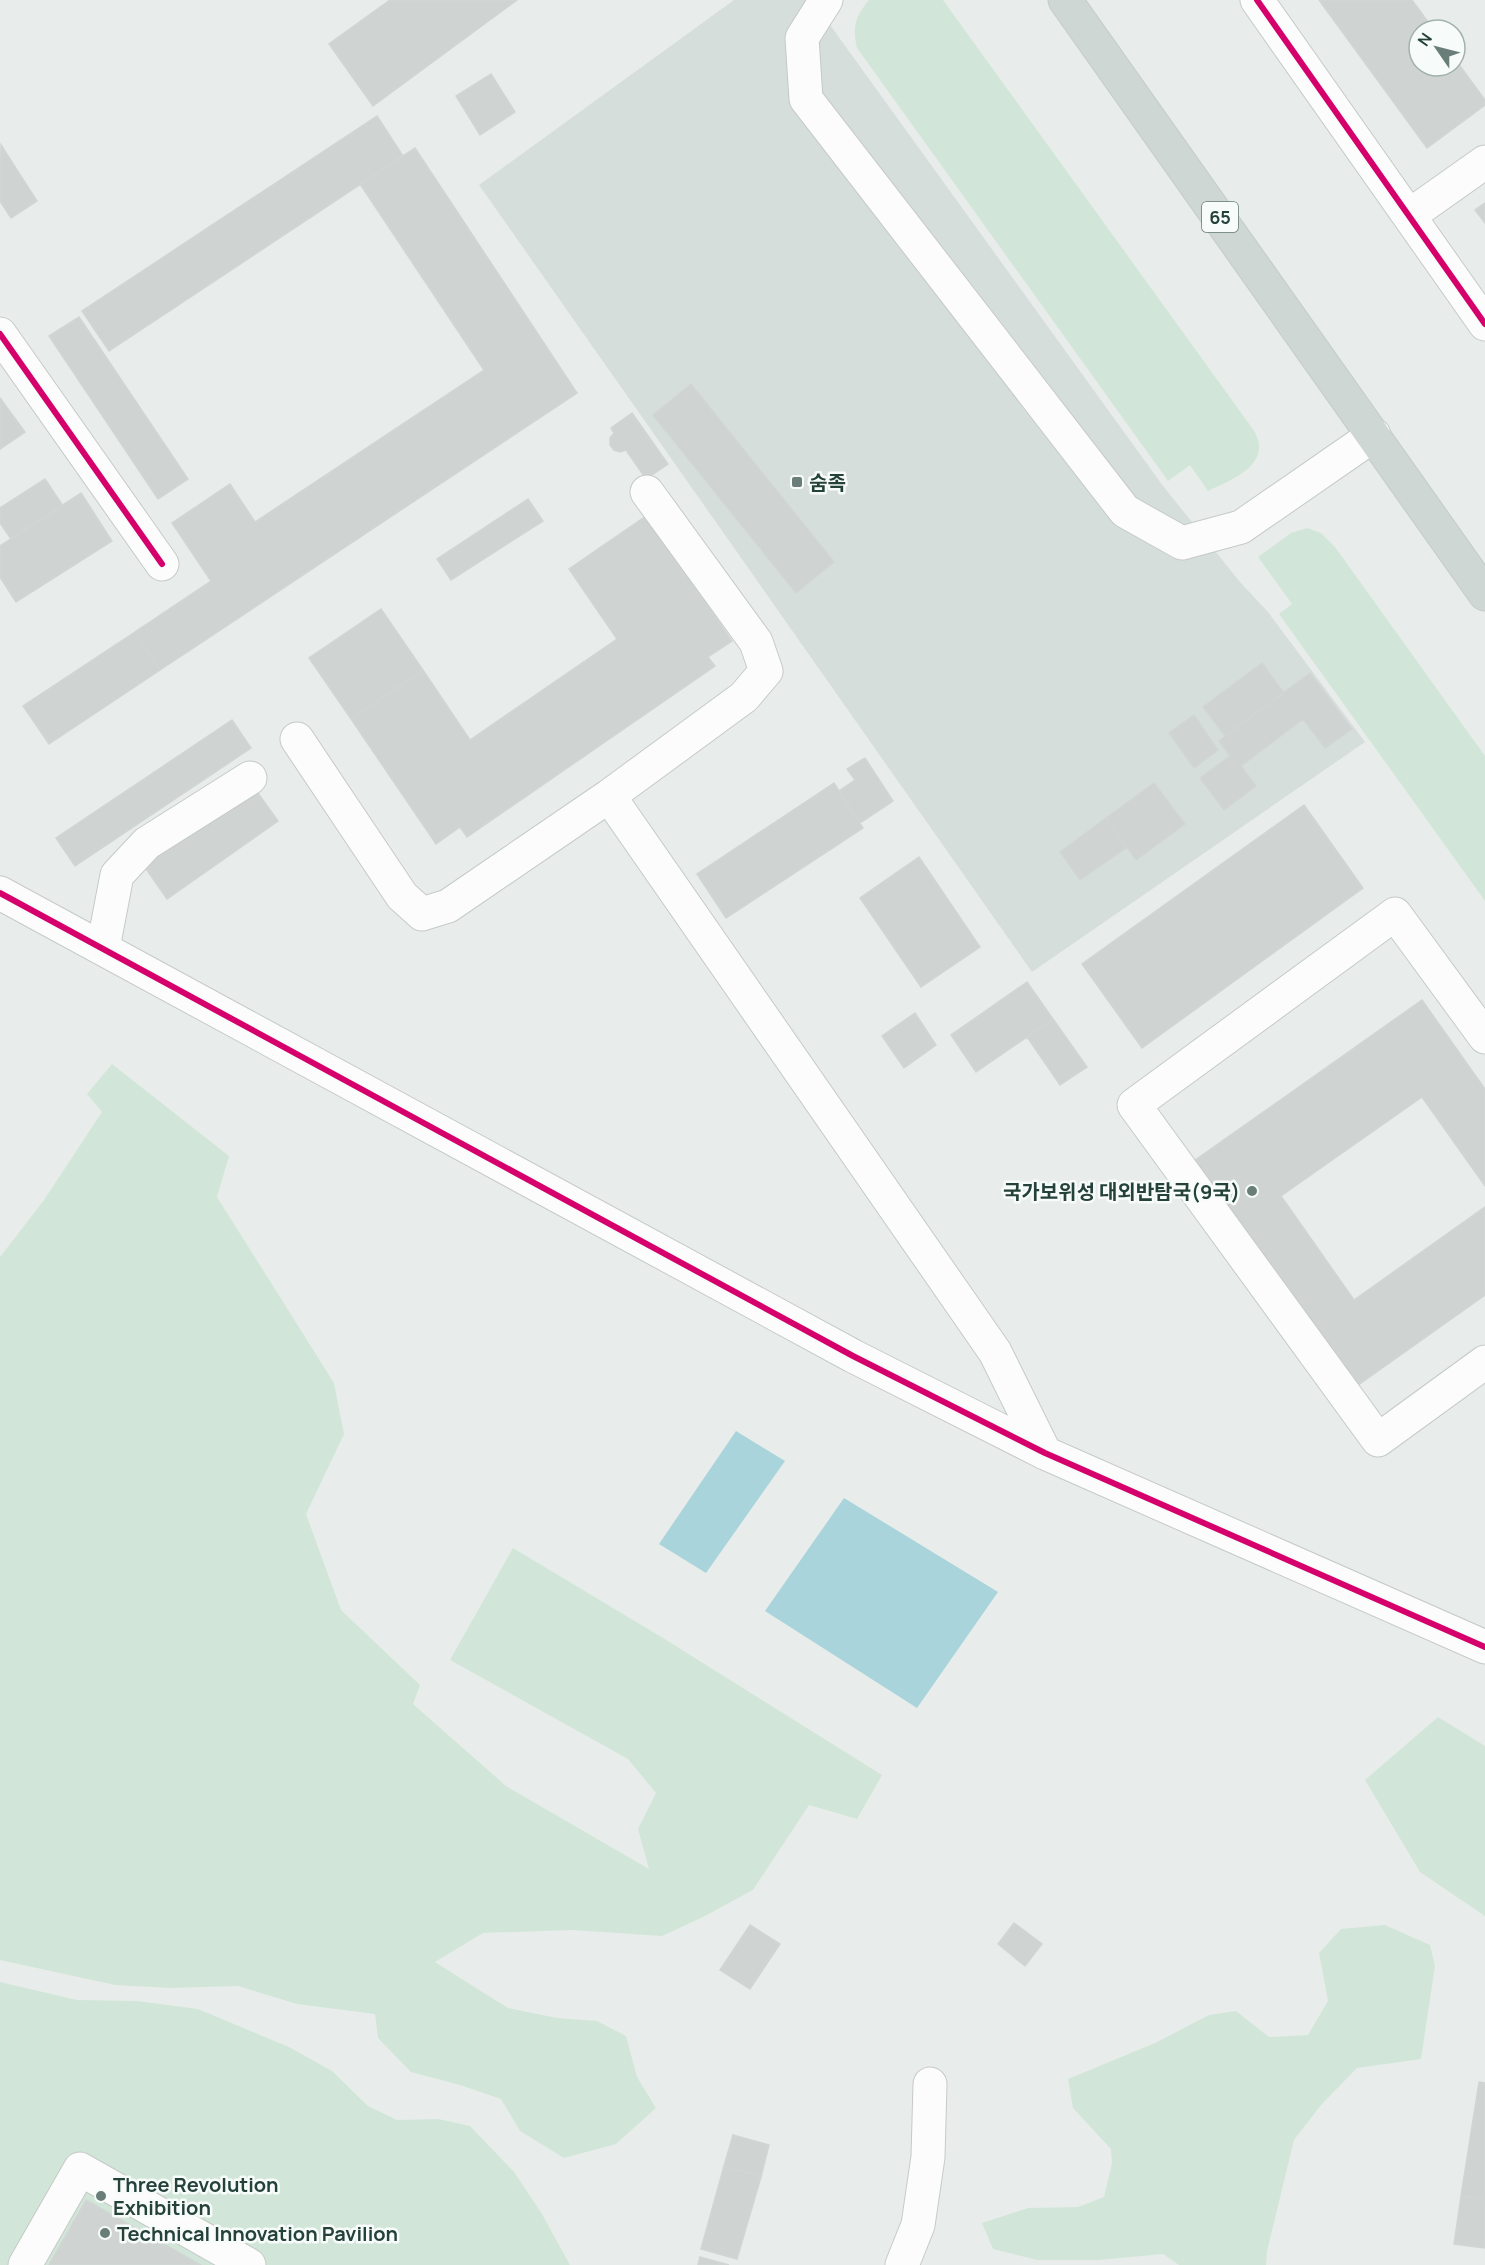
<svg xmlns="http://www.w3.org/2000/svg" width="1485" height="2265" font-family="Manrope,'Noto Sans KR',sans-serif">
<rect width="100%" height="100%" fill="#e8edeb"/>
<path fill="#d6dedb" d="M734 0H812L1163 486 1240 582 1268 612 1365 742 1032 972 479 185Z"/>
<path fill="#d1e6d8" d="M869 0H943L1255 432C1256 435 1259 441 1259 445 1261 470 1226 482 1208 491L1190 465 1168 481 857 48C852 27 855 17 869 0Z
M1307 528 1321 533 1335 547 1485 756V901L1279 614 1292 604 1258 557 1291 533Z
M112 1064 229 1156 217 1197 334 1383 344 1434 306 1514 341 1610 420 1685 413 1704 506 1786 649 1869 638 1829 656 1793 628 1759 450 1660 513 1548 663 1638 882 1775 857 1819 809 1805 753 1890 703 1917 662 1936 572 1930 483 1933 435 1962 508 2008 557 2018 597 2021 626 2036 637 2077 656 2108 616 2144 564 2158 520 2131 501 2099 460 2085 411 2072 378 2038 375 2014 297 2004 238 1986 171 1988 115 1985 0 1960V1257L44 1200 102 1112 87 1094Z
M1438 1717 1485 1746V1916L1420 1872 1365 1780Z
M1385 1925 1430 1945 1435 1966 1421 2059 1357 2068 1321 2105 1294 2140 1267 2251 1266 2265H1179L1163 2254 1098 2260H1037L993 2249 982 2223 1028 2208 1078 2207 1104 2197 1112 2163 1111 2149 1073 2108 1068 2079 1155 2043 1209 2015 1236 2011 1269 2037 1308 2035 1328 2001 1319 1953 1341 1929Z
M0 1982 77 2000 137 2001 198 2009 289 2047 332 2071 368 2106 397 2120 438 2119 470 2126 514 2172 542 2214 570 2265H0Z"/>
<path fill="#a9d4db" d="M736 1431 785 1461 706 1573 659 1544Z
M844 1498 998 1592 917 1708 765 1611Z"/>
<path fill="#cfd4d2" stroke="#d1d6d4" stroke-width="1.5" d="M390 0H517L373 106 329 44Z
M1319 0H1412L1434 30H1419V66H1455V59L1485 100V105L1427 148Z
M491 74 515 112 480 135 456 96Z
M377 116 403 156 109 351 82 311Z
M1 145 37 201 11 218 0 201Z
M415 148 577 393 160 670 135 632 211 581 172 523 230 484 255 522 484 370 360 184Z
M1485 203V223L1475 210Z
M79 317 188 479 158 499 49 336Z
M691 384 834 562 796 593 653 415Z
M0 398 25 432 0 449Z
M632 413 668 464 646 479 626 450 620 452 614 450 610 445V438L614 433 611 428Z
M45 479 63 506 11 539 0 523V508Z
M81 493 112 541 16 602 0 577V546Z
M528 499 543 521 451 580 437 559Z
M646 516 732 641 708 657 715 666 467 837 460 827 436 844 351 719 423 670 470 740 617 639 569 569Z
M381 609 423 670 351 719 309 658Z
M135 632 160 670 49 744 23 706Z
M1262 663 1284 693 1225 736 1203 707Z
M1310 673 1352 729 1325 748 1303 719 1241 766 1256 786 1224 810 1200 778 1230 756 1219 741Z
M1194 715 1218 750 1194 768 1169 733Z
M232 720 251 748 75 866 56 838Z
M865 758 893 801 860 823 839 791 855 780 847 769Z
M834 783 863 828 726 918 697 874Z
M1154 783 1185 824 1136 860 1106 818Z
M255 789 278 821 167 899 144 866Z
M1304 805 1363 888 1142 1048 1082 964Z
M1106 818 1127 847 1080 880 1060 852Z
M919 857 980 947 921 987 860 898Z
M1027 982 1053 1019 976 1072 951 1035Z
M1422 1000 1485 1089V1186L1422 1097 1281 1196 1354 1300 1485 1207V1295L1354 1388 1194 1161Z
M915 1013 936 1045 904 1068 882 1036Z
M1053 1019 1087 1067 1060 1085 1027 1037Z
M1014 1923 1042 1944 1025 1966 998 1944Z
M750 1925 780 1944 750 1989 720 1970Z
M1479 2082 1485 2083V2200L1461 2196Z
M733 2135 769 2145 761 2177 724 2166Z
M724 2166 761 2177 737 2259 701 2249Z
M1461 2196 1485 2200V2248L1454 2244Z
M86 2200 201 2265H49Z
M700 2257 729 2265H698Z"/>
<g fill="none" stroke-linecap="round" stroke-linejoin="round">
<g stroke="#c5cac8" stroke-width="35">
<path id="minor" d="M826 0 802 38 806 99 1125 511 1182 543 1241 527 1374 435
M1257 0 1485 324
M1410 215 1485 162
M0 334 162 564
M297 739 402 896 422 914 448 906 609 796 744 697 766 671 756 642 647 492
M609 796 995 1352 1045 1453
M0 893 853 1356 1045 1453 1485 1647
M103 948 117 875 147 843 250 778
M1485 1037 1395 914 1134 1105 1378 1440 1485 1362
M25 2265 80 2169 249 2265
M902 2265 918 2225 928 2157 930 2084"/>
</g>
<g stroke="#c3ccc9" stroke-width="35">
<path id="major" d="M1065 0 1485 594"/>
</g>
<use href="#minor" stroke="#fcfcfc" stroke-width="33"/>
<use href="#major" stroke="#cfd7d5" stroke-width="33"/>
<g stroke="#f7fbf9" stroke-width="10">
<path id="cycleway" d="M1257 0 1485 324
M0 334 162 564
M0 893 853 1356 1045 1453 1485 1647"/>
</g>
<use href="#cycleway" stroke="#d6006c" stroke-width="6"/>
</g>
<g fill="#697e78" stroke="#f7fbf9" stroke-width="2">
<rect x="791" y="476" width="12" height="12" rx="3"/>
<circle cx="1252" cy="1191" r="6"/>
<circle cx="101" cy="2196" r="6"/>
<circle cx="105" cy="2233" r="6"/>
</g>
<g text-anchor="middle" dominant-baseline="central" stroke-width="5" stroke-linejoin="round" paint-order="stroke">
<rect fill="#f7fbf9" stroke="#637a73" stroke-width="1.5" x="1202" y="202" width="36" height="30" rx="4.5"/>
<g font-size="18" font-weight="bold" fill="#24423a">
<text x="1220" y="217">65</text>
</g>
<g font-size="20" font-weight="bold" fill="#24423a" stroke="#f7fbf9" text-anchor="start">
<text x="809" y="482">숨족</text>
<text x="1240" y="1191" text-anchor="end">국가보위성 대외반탐국(9국)</text>
<text x="113" y="2184">Three Revolution<tspan x="113" dy="23">Exhibition</tspan></text>
<text x="117" y="2233">Technical Innovation Pavilion</text>
</g>
</g>
<g transform="translate(1437 48) rotate(305)"><circle r="28" fill="#f7fbf9" stroke="#a3b1ad" stroke-width="1.5"/>
<path d="M0-4.5L10 22L0 15L-10 22Z" fill="#697e78"/>
<text y="-9" font-size="16" font-weight="bold" text-anchor="middle" fill="#24423a">N</text>
</g>
</svg>
